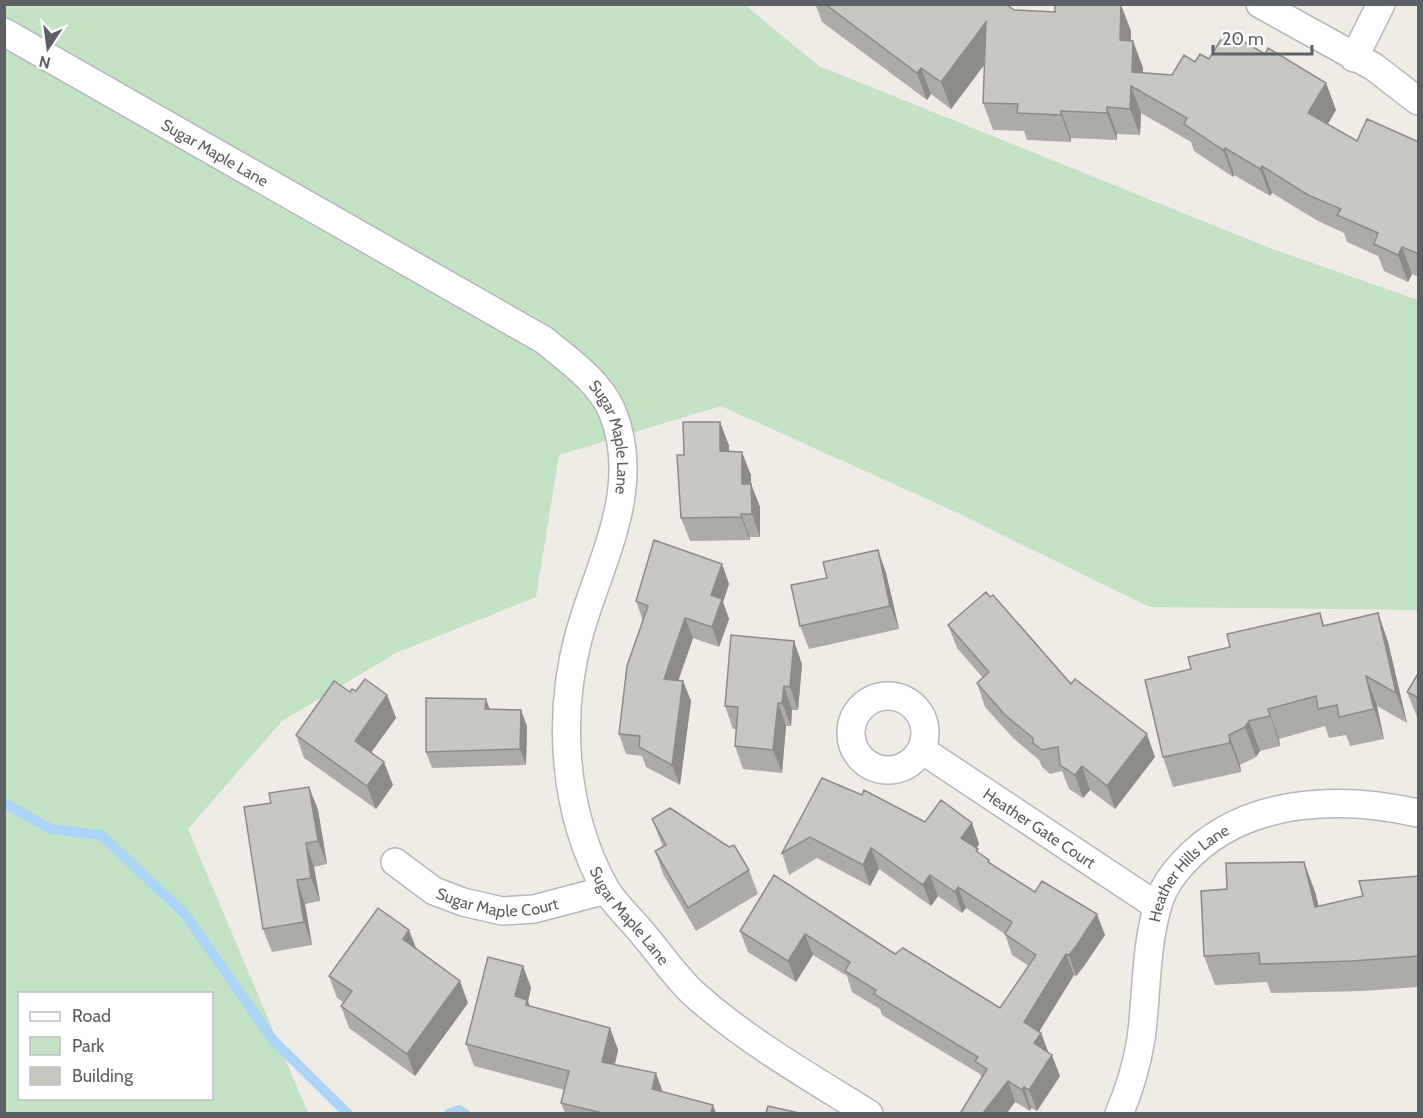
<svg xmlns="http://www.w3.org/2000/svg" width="1423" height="1118" font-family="Cabin,sans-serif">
<rect width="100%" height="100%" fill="#eeece5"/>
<path fill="#c4e3c5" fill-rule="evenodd" d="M5 5H745L819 66 1270 248 1418 300V610L1150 607 949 509 721 406 559 455 536 597 396 653 282 721 188 829 308 1113 5 1114ZM20 994H212V1098H20Z"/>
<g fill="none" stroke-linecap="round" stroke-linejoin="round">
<path stroke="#acd4f7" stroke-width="10" d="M4 803 51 829 101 835 185 914 273 1040 348 1114
M449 1114 459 1110 465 1114"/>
<g stroke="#b5b7ba" stroke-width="30">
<g id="street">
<path d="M1260 4 1374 67 1418 101"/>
<path id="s1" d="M4 32 544 340C568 360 599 381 612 411 644 489 599 562 579 635 557 717 563 812 605 888 615 905 632 920 644 935 660 954 675 976 693 993 745 1040 810 1077 869 1114"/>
<path d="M1354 58 1381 4"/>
<circle cx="888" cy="733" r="37"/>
<path id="s2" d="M922 750 1157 906"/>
<path id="s3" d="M395 862 434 891 463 902 502 911 534 909 606 890"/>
<path id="s4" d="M1119 1114C1129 1091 1137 1063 1141 1039 1147 995 1145 952 1157 908 1162 889 1171 876 1184 862 1243 798 1339 795 1418 813"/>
</g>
</g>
<use href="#street" stroke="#fff" stroke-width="27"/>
</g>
<path fill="#adaba7" d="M814 4H1006L1014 10 1131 31V41H1133L1143 68V73L1172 75 1195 62 1209 59 1265 54 1326 83 1336 110 1328 124 1357 141 1419 142V277L1412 274 1408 282 1384 271 1378 256 1347 242 1344 233 1318 221 1272 193 1270 196 1234 175 1233 177 1194 151 1191 142 1141 113 1140 135 1117 134V140L1071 138V142L1027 140 1024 131 993 130 983 103 985 64 951 109 931 94 927 100 822 22 816 6Z
M720 422 729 446V451L751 475V484L760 507V537H750V540L690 541 681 518 684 455Z
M878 550 886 573 899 629 809 649 800 626Z
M722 564 729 584 723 602 729 619 719 647 693 638 678 681H683L691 701 680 785 646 767 642 756 626 754 619 734 643 621 636 601Z
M1320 613 1324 625 1378 613 1388 642 1407 723 1377 706 1384 739 1350 746 1346 735 1329 738 1325 726 1279 739 1280 746 1260 751 1256 757 1240 765 1241 772 1173 787 1163 757 1191 669 1230 647Z
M948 625 1071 684 1155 757 1115 809 1090 790 1083 798 1069 789 1062 771 1050 774 1042 767 1039 760 1013 738 985 707 977 683 983 678 957 648Z
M802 664 798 710H792L791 726H786L782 773 743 769 735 746 736 729H733L725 706Z
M1419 672V722L1407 692Z
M356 691 387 695 396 718 371 752 393 785 376 809 304 758 296 735 350 692Z
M486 699 490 709 527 726 526 765 432 768 426 752Z
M822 778 925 822 972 823 979 844 976 848 979 853 989 860 990 864 1105 935 1084 966 1076 976 1074 975 1039 1032 1041 1033 1048 1052 1060 1076 1037 1111 1031 1108 1030 1111 1015 1102 1007 1113H961V1112L981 1078 980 1074 882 1015 880 1009 852 992 847 976 813 955 796 982 748 952 740 931 774 875 895 954 1000 1008 1029 966 1012 955 1005 934 966 908 962 913 938 896 931 906 879 869 870 886 817 858 789 875 782 853Z
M309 787 318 810 327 864 314 867 320 901 305 904 312 945 272 952 263 929 271 803Z
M652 819 749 870 758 894 696 931 663 874 655 851 663 847Z
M1304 862 1315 892 1319 906 1363 896 1419 876V987L1363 991 1271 993 1267 982 1215 985 1204 956 1227 889Z
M416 948 468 1003 415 1076 349 1028 341 1006 343 1002 337 998 329 976Z
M523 966 531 988 528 1001 530 1006 610 1028 618 1050 615 1065 662 1092 716 1113H565L561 1103 565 1090 474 1066 466 1044Z"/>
<path fill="#8d8b88" d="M1121 5 1131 31 1130 67 1120 40Z
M986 22 996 49 951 109 941 82Z
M1133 41 1143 68 1142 92 1132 72Z
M921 68 931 94 927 100 917 73Z
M1326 83 1336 110 1318 140 1308 113Z
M1131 86 1141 113 1140 135 1130 109Z
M1107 107 1117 134V140L1107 113Z
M1061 111 1071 138V142L1061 115Z
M1225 148 1234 175 1233 177 1223 150Z
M1262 166 1272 193 1270 196 1260 169Z
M1402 247 1412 274 1408 282 1398 255Z
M720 422 729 446 728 475 720 451Z
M742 452 751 475V507L742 484Z
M751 484 760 507V537L752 514Z
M741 514 750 537V540L741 517Z
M878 550 886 573 899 629 890 606Z
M722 564 729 584 723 602 729 619 719 647 712 627 711 595Z
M1378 613 1388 642 1407 723 1396 693Z
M685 618 693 638 672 699 664 679Z
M794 641 802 664 798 710 790 687Z
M1366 676 1377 706 1384 739 1374 709Z
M683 681 691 701 680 785 672 765Z
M784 686 792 710 791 726 782 703Z
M387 695 396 718 363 764 355 741Z
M486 699 491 715 485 709Z
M778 703 786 726 782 773 773 750Z
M1268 709 1279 739 1280 746 1270 716Z
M521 710 527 726 526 765 520 749Z
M1249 721 1260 751 1256 757 1245 727Z
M1147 734 1155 757 1115 809 1107 786Z
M1229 735 1240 765 1241 772 1230 743Z
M384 762 393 785 376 809 367 786Z
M1082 766 1090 790 1083 798 1075 775Z
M309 787 318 810 327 864 318 841Z
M972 823 979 844 969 859 961 838Z
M306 843 314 867 320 901 311 878Z
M871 848 879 869 870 886 863 865Z
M1304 862 1315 892 1326 937 1315 907Z
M930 875 938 896 931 906 923 885Z
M297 880 305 904 312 945 304 922Z
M958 887 966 908 962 913 955 892Z
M1097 914 1105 935 1084 966 1076 976 1069 955Z
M409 930 418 953 403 939Z
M805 934 813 955 796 982 788 961Z
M1066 954 1074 975 1032 1043 1024 1022Z
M523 966 531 988 528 1001 535 1022 515 996Z
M460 981 468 1003 415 1076 407 1054Z
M610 1028 618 1050 610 1084 602 1062Z
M1041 1033 1049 1054 1034 1043Z
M1052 1055 1060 1076 1037 1111 1029 1090Z
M656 1073 664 1095 652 1089Z
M1008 1081 1015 1102 1007 1113H983Z
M1024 1087 1031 1108 1030 1111 1022 1090Z
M713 1105 716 1113H711Z"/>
<path fill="#c9c7c2" stroke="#8d8b88" stroke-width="1.5" d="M825 4H1006L1014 10 1055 12V4L1121 5 1120 40 1133 41 1132 72 1172 75 1184 55 1195 62 1200 54 1209 59 1226 31 1265 54 1268 48 1326 83 1308 113 1357 141 1367 119 1419 142V254L1402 247 1398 255 1374 244 1378 233 1337 215 1341 209 1308 195 1262 166 1260 169 1225 148 1223 150 1184 124 1187 118 1131 86 1130 109 1107 107V113L1061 111V115L1017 113 1018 104 983 103 986 22 941 82 921 68 917 73Z
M683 422H720V451L742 452V484H751L752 514H741V517L681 518 677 455H684Z
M654 540 722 564 711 595 722 599 712 627 685 618 664 679 683 681 672 765 639 747 640 736 619 734 627 666 648 606 636 601Z
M878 550 890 606 800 626 791 585 827 578 823 562Z
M986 592 990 597 993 595 1071 684 1075 679 1147 734 1107 786 1082 766 1075 775 1060 765 1058 747 1042 750 1033 743V738L1005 715 977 683 989 672 948 625Z
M1320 613 1323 626 1378 613 1396 693 1366 676 1374 709 1339 717 1337 705 1318 709 1316 696 1268 709 1270 716 1249 721 1245 727 1229 735 1230 743 1163 757 1145 680 1191 669 1188 657 1230 647 1227 634Z
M731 635 794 641 790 687 784 686 782 703H778L773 750 735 746 738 707 725 706Z
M1419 672V698L1407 692Z
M365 679 387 695 355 741 384 762 367 786 296 735 334 681 350 692 352 689 356 691Z
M426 698 486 699 485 709 521 710 520 749 426 752Z
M822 778 862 795 864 790 925 822 941 800 972 823 961 838 978 849 976 851 989 860 988 862 1035 892 1042 881 1097 914 1077 945 1069 955 1066 954 1024 1022 1041 1033 1034 1043 1052 1055 1029 1090 1024 1087 1022 1090 1008 1081 983 1113H964L961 1112 987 1069 975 1061 978 1057 874 994 876 990 845 971 850 962 805 934 788 961 740 931 774 875 895 954 903 948 1000 1008 1036 955 1005 934 1012 922 958 887 955 892 930 875 923 885 871 848 863 865 810 837 782 853Z
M309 787 318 841 306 843 311 878 297 880 304 922 263 929 244 807 271 803 269 793Z
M670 808 729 847 734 845 749 870 688 908 655 851 666 845 652 819Z
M1304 862 1315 907 1363 896 1359 881 1419 876V956L1352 961 1260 964 1259 953 1204 956 1201 891 1227 889 1226 863Z
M378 908 409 930 403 939 460 981 407 1054 341 1006 352 991 329 976Z
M488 957 523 966 515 996 527 1000 526 1005 610 1028 602 1062 656 1073 652 1089 713 1105 711 1113H602L561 1103 569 1071 466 1044Z
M768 1106 799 1113H766Z"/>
<g text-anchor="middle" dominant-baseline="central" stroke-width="4.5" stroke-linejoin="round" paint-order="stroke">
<g font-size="16" fill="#5d6064" stroke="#fff">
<text stroke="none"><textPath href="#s1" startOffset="243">Sugar Maple Lane</textPath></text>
<text stroke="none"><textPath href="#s1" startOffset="746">Sugar Maple Lane</textPath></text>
<text stroke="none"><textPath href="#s2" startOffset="141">Heather Gate Court</textPath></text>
<text stroke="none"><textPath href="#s4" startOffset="258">Heather Hills Lane</textPath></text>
<text stroke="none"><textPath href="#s3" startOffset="114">Sugar Maple Court</textPath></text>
<text stroke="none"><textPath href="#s1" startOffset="1250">Sugar Maple Lane</textPath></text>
</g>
</g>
<rect width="1423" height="1118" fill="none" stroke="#5d6064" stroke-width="12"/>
<rect x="18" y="992" width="195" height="108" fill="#ffffff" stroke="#bebfc1" stroke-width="1.5"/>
<rect x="30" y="1012" width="30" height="9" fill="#ffffff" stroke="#bebfc1" stroke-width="1.5"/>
<text x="72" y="1022" font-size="18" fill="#5d6064">Road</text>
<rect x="30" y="1037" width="30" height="18" fill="#c4e3c5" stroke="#bebfc1" stroke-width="1.5"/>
<text x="72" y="1052" font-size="18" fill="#5d6064">Park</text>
<rect x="30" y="1067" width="30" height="18" fill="#c9c7c2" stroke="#bebfc1" stroke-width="1.5"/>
<text x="72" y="1082" font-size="18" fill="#5d6064">Building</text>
<g transform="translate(48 48) rotate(193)" stroke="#ffffff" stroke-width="4.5" paint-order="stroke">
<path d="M0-4.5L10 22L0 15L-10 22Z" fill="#5d6064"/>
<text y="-9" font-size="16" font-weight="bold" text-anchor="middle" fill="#5d6064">N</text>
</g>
<path d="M1213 45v9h99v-9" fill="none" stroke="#5d6064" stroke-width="3"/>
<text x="1222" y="45" font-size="18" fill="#5d6064" stroke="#ffffff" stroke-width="4.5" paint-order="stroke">20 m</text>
</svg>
